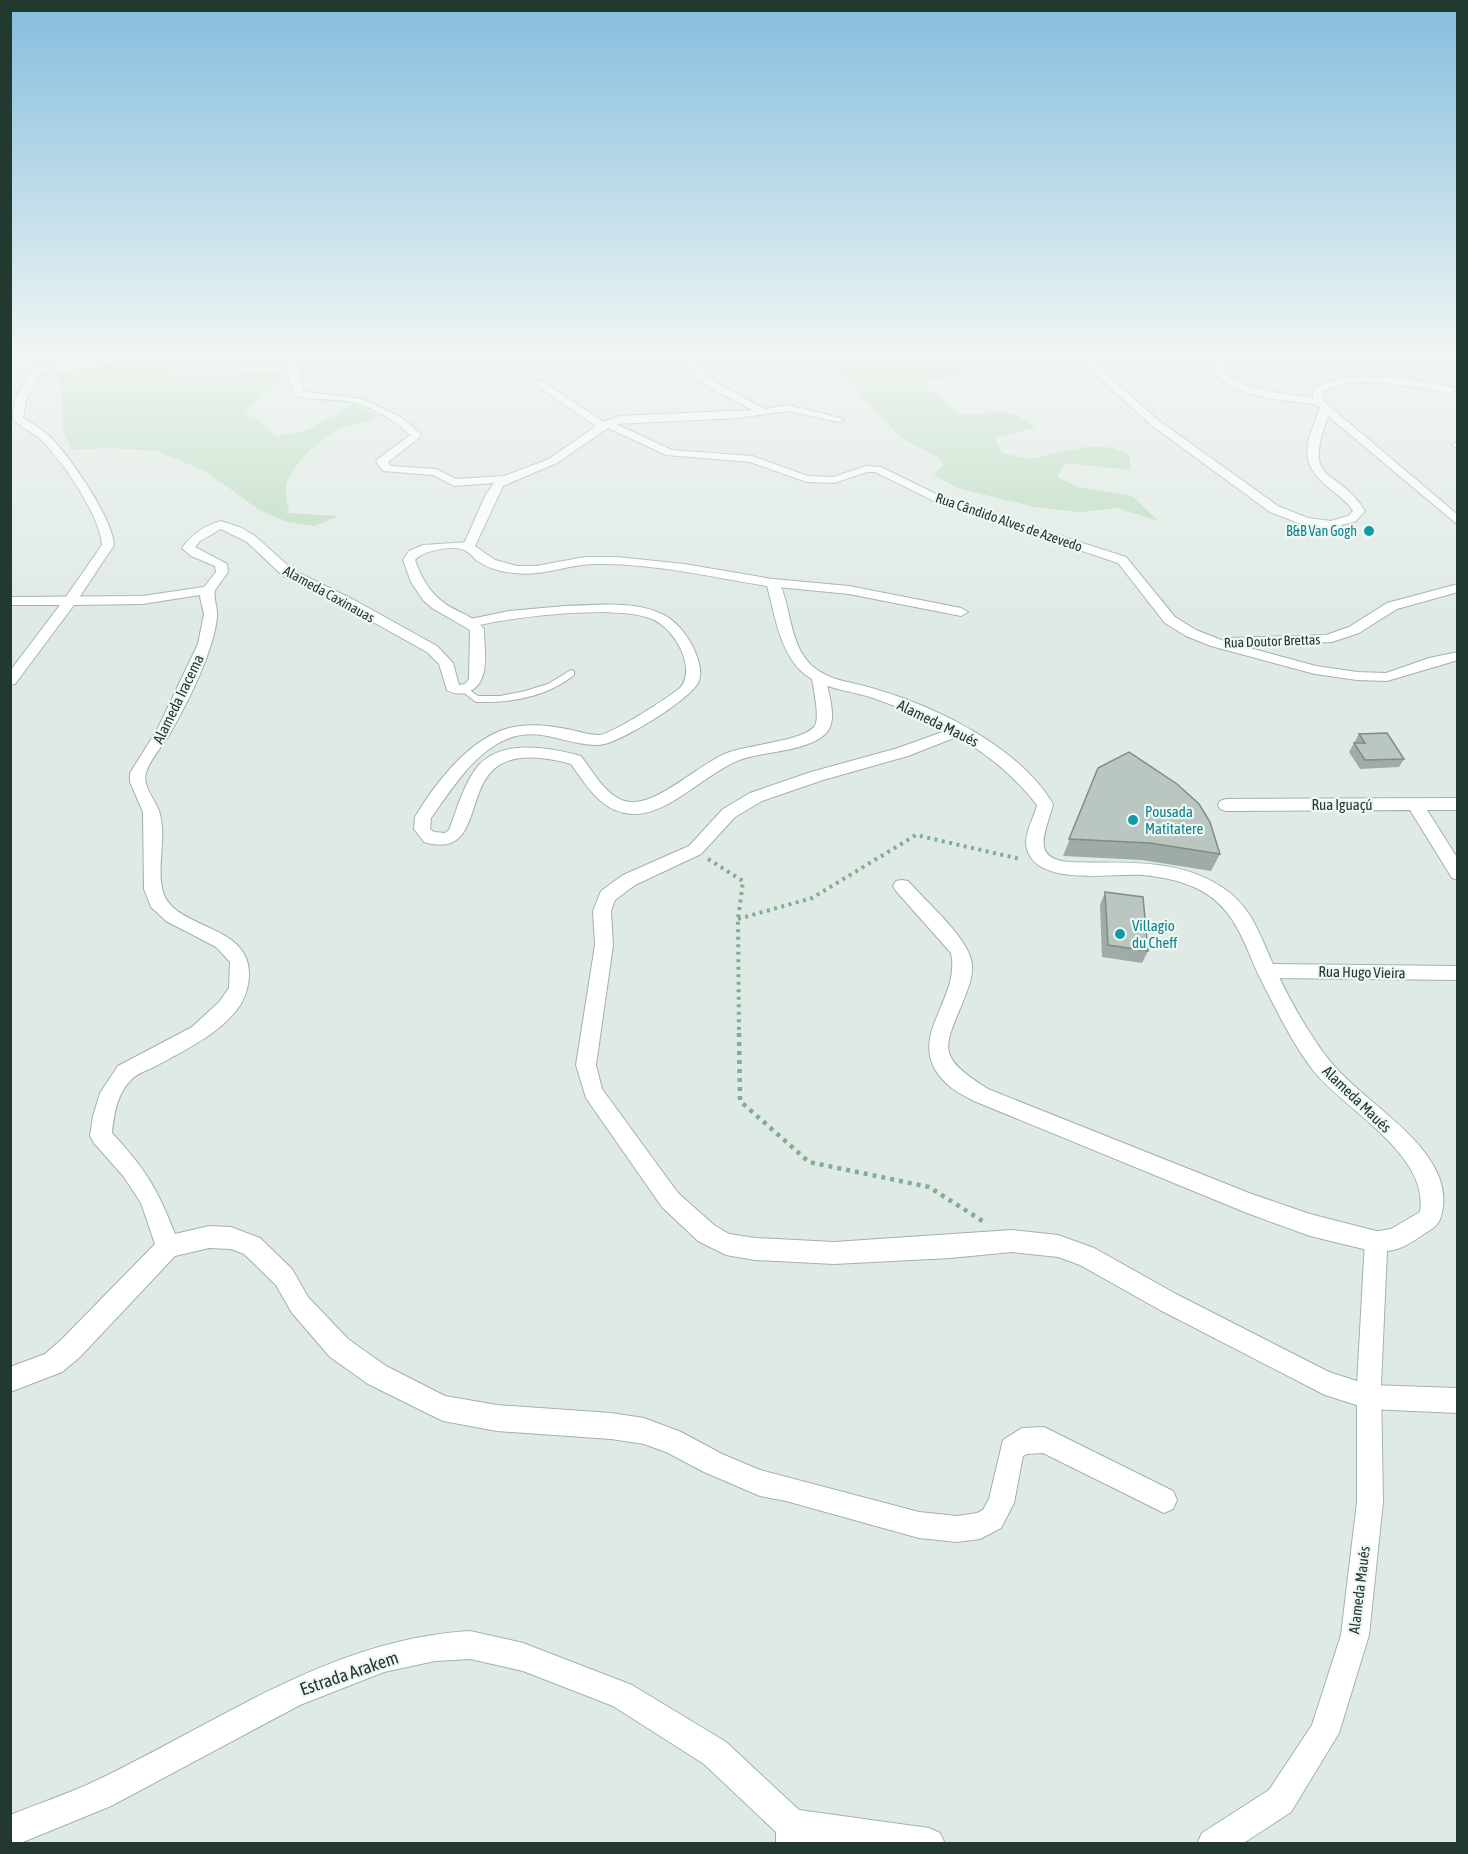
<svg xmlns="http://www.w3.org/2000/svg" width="1468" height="1854" font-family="'Asap Condensed',sans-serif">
<rect width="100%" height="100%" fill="#e0eae4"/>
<path fill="#badabe" d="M153 352H185L177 359 173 373 188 376 283 371 284 379 244 411 258 420 276 436 308 430 354 404 379 416C365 425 349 423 335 431 319 440 290 467 286 486 285 493 288 505 289 513L339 516 315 526 288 522 259 510 207 472 157 451 109 448 72 450 63 432 62 391 58 373 119 363Z
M429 352H602L594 363 503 354Z
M779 352H937L939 366 958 367 969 375 922 382 958 415C994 416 1003 403 1036 427L995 438 1002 453C1012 455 1024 459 1034 458 1065 453 1102 436 1130 456V470L1065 463 1057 477 1078 487 1132 496 1158 521 1118 508 1080 512 1034 507 957 488 934 475 943 465 938 457 901 438 851 384 797 356Z"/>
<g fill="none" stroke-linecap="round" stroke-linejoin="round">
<g stroke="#a3b1aa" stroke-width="2">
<path id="lane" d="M571 670 574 671V675C547 697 510 703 476 702L459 689 464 686 478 696H500L525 691 548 684Z"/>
</g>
<g stroke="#a3b1aa" stroke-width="2">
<path id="street" d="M132 352H148L114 364 40 373 26 400 23 418C31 423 39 427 47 434 68 453 112 517 114 545L75 604H65L63 601 102 545C100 515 61 458 39 438 31 431 20 427 13 419L15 400 31 372 10 363V356L38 368 113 358Z
M225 352H279L292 356 299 366 303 391 362 399 399 416 420 433V437L388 462 391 466 436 469 456 479 504 476 549 459 596 426 536 385V381L540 380 604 422 619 416 752 410 704 384 691 372 688 358 696 356 701 371 712 380 765 409 788 405 844 419 839 422 788 411 738 418 616 424 672 450 752 456 808 476 833 477 866 466 881 467 946 499 1126 557 1175 617 1196 630 1224 641 1230 638 1326 635 1349 627 1387 603 1458 584V592L1397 609 1359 633 1332 642 1242 646 1316 666 1357 672 1386 673 1429 658 1458 652V660L1387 681 1357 680 1315 674 1211 646 1186 636 1165 623 1118 563 938 503 875 472H867L834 483 807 482 750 462 666 455 608 428 557 463 503 486 475 546 473 549H465L463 546 485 496 494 483 454 486 433 475 383 471 376 461 378 459 410 435C395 420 372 407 352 402 333 398 314 402 295 395L292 389 286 360 274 357 230 355Z
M1071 352H1082L1158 420 1278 506 1308 518 1331 521 1348 516 1353 511C1347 501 1338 495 1329 488 1296 461 1307 443 1320 408L1316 405C1282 399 1238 399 1213 372V352H1223V371C1249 392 1282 393 1313 398V389C1350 367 1414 379 1455 388L1456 390 1451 393C1414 388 1356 372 1322 392L1324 401 1329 406 1458 515V525L1328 416C1302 488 1336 464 1365 511L1356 521 1331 528 1301 524 1270 512 1150 424Z
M1457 442H1458V449L1452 445Z
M773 579 849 586 961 608 968 612 961 616 849 594 768 586 767 583 768 580Z
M208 586 215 590C213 599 218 608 217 617 214 650 189 700 172 730 165 744 150 758 146 773 142 785 155 800 159 811 167 835 157 863 162 888 170 934 264 920 247 989 239 1025 185 1050 156 1066 148 1070 138 1073 132 1079 117 1093 114 1114 112 1133 146 1170 157 1188 175 1234L209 1226 231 1227 260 1238 292 1269 308 1297 348 1339 386 1366 445 1396 497 1405 611 1413 644 1418 681 1432 722 1454 760 1470 919 1512 957 1516 977 1513 983 1510 989 1499 1003 1440 1022 1428 1044 1427 1173 1491 1177 1500 1173 1509 1164 1513 1043 1453 1027 1454 1023 1456 1014 1503 1001 1528 980 1539 957 1542 919 1538 786 1501 760 1496 704 1472 666 1452 644 1444 611 1439 497 1431 443 1421 368 1384 330 1357 292 1313 276 1285 244 1254 231 1249 209 1248 175 1256 80 1357 62 1372 10 1392V1367L45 1354 62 1339 155 1244 141 1203 124 1177 94 1143 90 1136 93 1116 100 1093 118 1066 192 1027 219 1002 229 988 230 962 216 947 166 921 151 907 144 889 143 812 130 782V773L157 730 198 644 204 614 200 597 201 590Z
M565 606C596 605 636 600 664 615 679 623 692 641 697 657 700 665 702 675 698 683 689 700 619 744 599 745 563 746 536 721 497 744 468 761 450 792 431 818L430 829 434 832 445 833 449 830C457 809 464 783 478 766 502 738 552 748 581 756 594 773 608 800 630 802 658 805 699 764 727 753 747 745 802 741 814 727 821 719 813 689 812 678L819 674 826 678C828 693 838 719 827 732 810 752 761 751 737 761 704 775 667 816 632 814 601 812 587 786 571 764 547 757 509 751 491 772 466 799 478 858 424 842L414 829 415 817C434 785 465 745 500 731 523 722 548 725 572 730 580 732 590 735 599 735 611 735 671 696 681 687 684 683 685 679 686 674 688 654 671 627 652 619 616 604 510 617 471 627L464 623 466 620 509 611Z
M959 726 964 728 967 731 964 734 908 756 823 780 762 801 735 817 701 854 635 885 615 900 611 911 613 945 596 1065 602 1089 678 1193 714 1225 729 1234 755 1238 834 1242 1012 1230 1058 1235 1094 1248 1176 1294 1329 1372 1369 1385 1458 1388V1413L1369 1409 1325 1395 1160 1310 1080 1265 1058 1257 1012 1252 950 1258 834 1264 755 1260 726 1255 698 1241 662 1207 586 1098 576 1065 595 945 593 911 601 891 623 875 689 846 723 809 750 793 811 772 898 748Z
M1458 798V810H1427L1458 859V880L1452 878 1410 810 1226 811 1220 809 1218 805 1220 801 1226 799Z
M902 880 908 881C926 902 969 938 972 964 973 973 970 983 967 991 946 1047 931 1053 988 1089L1249 1193 1310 1214 1384 1233 1387 1241 1384 1249 1376 1252 1310 1236 1247 1213 974 1101C965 1096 954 1091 946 1083 901 1039 962 1001 951 953L896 891 893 886 896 881Z
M1267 964 1458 966V980L1267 978 1260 976 1258 971 1260 966Z"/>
</g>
<g stroke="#a0b5aa" stroke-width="2">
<path id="secondary" d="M221 521 242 528 255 536 293 570 356 601 437 646 453 663 459 685 465 684 469 679 470 630 432 608 423 600 411 582 403 560 409 551 423 545 469 542 495 560 517 566H536L585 557H617L684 564 778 580C792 607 788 642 811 665 828 681 853 682 875 689 937 707 1019 747 1053 804 1048 828 1028 858 1068 862 1122 864 1179 856 1226 890 1255 910 1263 945 1278 975 1289 998 1301 1020 1316 1042 1325 1056 1336 1069 1348 1080 1380 1112 1450 1154 1443 1207 1441 1220 1439 1225 1427 1232 1415 1240 1402 1250 1387 1251L1381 1385 1383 1502 1369 1635 1339 1733 1291 1812 1242 1844H1197L1202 1833 1269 1790 1312 1725 1341 1635 1357 1502V1385L1365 1241 1368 1233 1391 1229 1420 1212C1430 1154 1344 1110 1312 1069 1291 1041 1276 1009 1260 978 1244 944 1236 909 1200 890 1183 881 1163 877 1143 875 1113 873 1037 887 1027 849 1023 835 1034 818 1037 805 996 752 935 719 873 698 849 690 820 689 801 671 779 649 775 615 767 586 711 577 653 563 596 564 568 564 542 577 514 573 501 572 487 568 476 560 473 557 470 553 466 551 456 544 423 550 415 560 423 583 434 599 456 610 466 615 477 620 484 629 484 651 492 686 465 693 458 694 454 694 447 690L439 664 427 652 346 607 283 576 247 542 221 529 200 541 195 547 227 564 228 572 213 593 142 604 74 605 15 684 10 685V671L60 605H10V597L142 596 204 587 216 572 215 566 191 556 182 548C192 534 204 526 221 521Z
M470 1631 523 1643 632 1685 726 1742 799 1810 929 1828 940 1833 945 1844H776V1832L704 1764 613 1706 523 1671 470 1659 435 1661 384 1672 300 1705 111 1806 18 1844H10V1815C37 1804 65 1795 91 1783 215 1725 329 1639 470 1631Z"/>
</g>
<path stroke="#82ac99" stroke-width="4" stroke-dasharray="3 4.5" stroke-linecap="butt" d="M708 859 743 881 738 919 739 1034
M738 919 812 898 916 835 1020 859"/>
<path stroke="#82ac99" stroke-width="4.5" stroke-dasharray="4 5" stroke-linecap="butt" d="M739 1033 740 1101 809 1162 929 1187 984 1222"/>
<use href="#lane" fill="#fff" fill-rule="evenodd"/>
<use href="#street" fill="#fff" fill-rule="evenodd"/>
<use href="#secondary" fill="#fff" fill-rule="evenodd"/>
</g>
<path fill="#9faba5" d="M1359 734 1404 759 1399 767 1360 769 1349 752Z
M1098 768 1220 854 1211 871 1142 860 1063 856Z
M1105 892 1148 951 1142 963 1102 957 1100 905Z"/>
<path fill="#b9c7c0" stroke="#828b86" stroke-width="1.5" d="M1387 733 1404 759 1365 760 1354 743H1365L1359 734Z
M1129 752 1177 784 1199 804 1210 822 1220 854 1150 843 1069 839 1098 768Z
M1105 892 1143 897 1148 951 1108 945Z"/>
<linearGradient id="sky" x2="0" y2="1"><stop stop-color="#83bddd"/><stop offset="0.58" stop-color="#f1f6f3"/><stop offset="1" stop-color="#f1f6f3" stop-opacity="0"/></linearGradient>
<rect width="1468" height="612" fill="url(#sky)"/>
<g fill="#0f9aa8" stroke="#f0f7f3" stroke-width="2">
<circle cx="1369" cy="531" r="6"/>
<circle cx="1133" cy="820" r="6"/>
<circle cx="1120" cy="934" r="6"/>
</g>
<g text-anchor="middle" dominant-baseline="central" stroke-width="4.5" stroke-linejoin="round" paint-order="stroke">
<g font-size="14" fill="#223930" stroke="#f0f7f3">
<text transform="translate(1009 522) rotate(19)">Rua Cândido Alves de Azevedo</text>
<text transform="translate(329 594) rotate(29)">Alameda Caxinauas</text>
<text transform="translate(1272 641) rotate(-2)">Rua Doutor Brettas</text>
</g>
<g font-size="14" fill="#0d838f" stroke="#f0f7f3" text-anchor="end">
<text x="1357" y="531">B&amp;B Van Gogh</text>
</g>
<g font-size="15" fill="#223930" stroke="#f0f7f3">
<text transform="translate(178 699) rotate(-64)">Alameda Iracema</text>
<text transform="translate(938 723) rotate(26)">Alameda Maués</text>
<text x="1342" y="804">Rua Iguaçú</text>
<text transform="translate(1362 972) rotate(1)">Rua Hugo Vieira</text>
<text transform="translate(1357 1099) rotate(44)">Alameda Maués</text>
<text transform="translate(1359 1590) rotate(-83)">Alameda Maués</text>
</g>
<g font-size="15" fill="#0d838f" stroke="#f0f7f3" text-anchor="start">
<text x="1145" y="811">Pousada<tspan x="1145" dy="17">Matitatere</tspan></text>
<text x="1132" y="925">Villagio<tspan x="1132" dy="17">du Cheff</tspan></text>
</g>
<g font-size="18" fill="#223930" stroke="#f0f7f3">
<text transform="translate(349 1673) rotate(-19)">Estrada Arakem</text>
</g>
</g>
<rect width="1468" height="1854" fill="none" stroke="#223930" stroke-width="24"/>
</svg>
